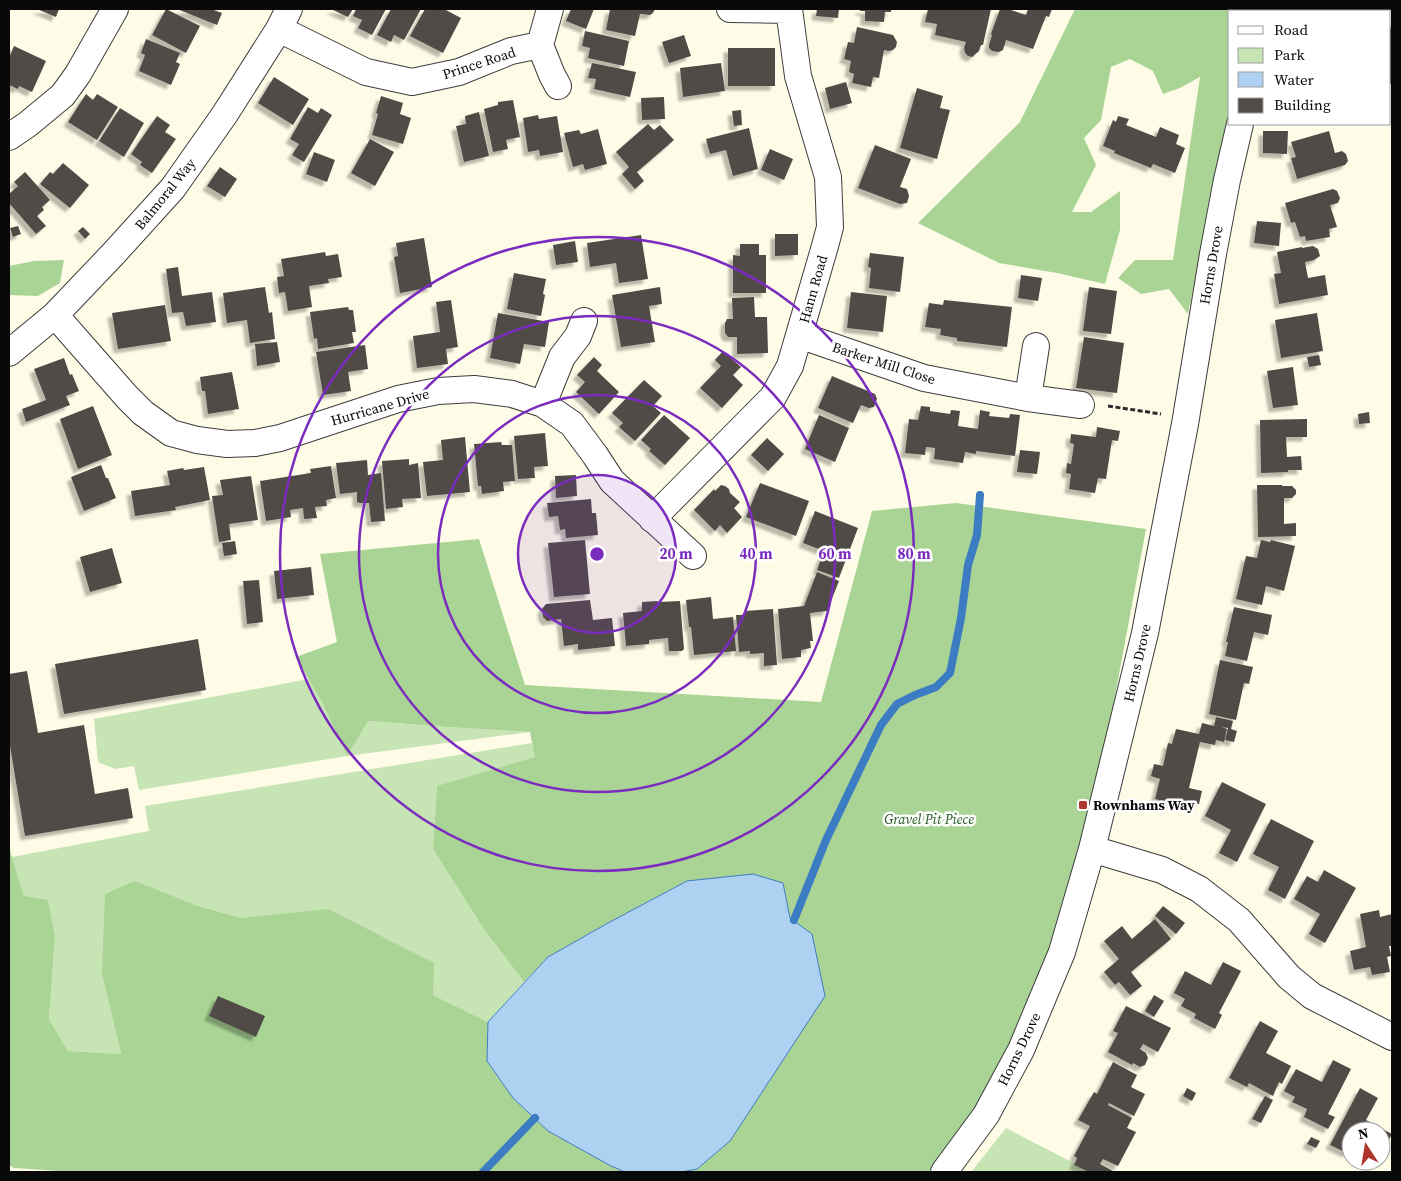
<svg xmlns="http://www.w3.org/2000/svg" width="1401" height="1181" font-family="'Source Serif 4',serif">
<defs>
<filter id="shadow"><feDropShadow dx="-4.5" dy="4.5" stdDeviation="1" flood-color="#0004"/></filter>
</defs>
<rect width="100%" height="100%" fill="#fefce7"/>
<path fill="#c7e4b4" d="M309 679 323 704 347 756 367 721 447 727 530 732 347 756 139 790 134 766 115 769 98 762 94 719Z
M532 743 536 757 437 787 433 849 483 928 524 982 488 1022 433 995 241 918 195 905 102 974 121 1054 68 1051 49 1019 55 937 24 896 12 857 149 831 145 806Z
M1006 1128 1091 1172H971Z"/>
<path fill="#a9d495" d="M1075 9H1254L1253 11H1230V110L1188 314 1169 289 1141 294 1118 278 1135 260H1173L1200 77 1180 88 1163 94 1153 71 1130 59 1111 67 1101 120 1084 138 1096 165 1072 212H1091L1120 191V230L1105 284 1057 273 999 263 918 223 1020 122Z
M64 260 60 283 38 296 9 295V266L34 261Z
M956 503 1146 529 1087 847 1016 1054 953 1148 931 1172H681L697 1169 790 918 783 883 687 881 608 923 548 957 524 982 483 928 433 849 437 786 535 757 530 732 447 727 368 721 347 756 323 704 296 657 337 642 320 554 479 539 525 685 821 702 872 511Z
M9 847 24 896 48 900 55 937 49 1019 68 1051 121 1054 102 974 105 894 135 881 195 905 241 918 328 909 434 963 433 995 488 1022 487 1061 513 1098 548 1131 611 1166 625 1172H74L14 1168 9 1165Z"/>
<path fill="#afd1f1" stroke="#3c7cc3" d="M753 874 783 883 790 918 812 934 825 996 730 1141 697 1169 681 1172H625L611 1166 548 1131 513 1098 487 1061 488 1022 548 957 608 923 687 881Z"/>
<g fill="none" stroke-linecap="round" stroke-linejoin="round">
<path stroke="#3c7cc3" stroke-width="8" d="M794 920 826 840 881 725 897 704 915 695 936 687 950 673 961 618 968 565 977 535 980 495
M483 1172 535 1118"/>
</g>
<path fill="#514c47" filter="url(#shadow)" d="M37 9H59L56 17Z
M166 9 200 26 186 53 152 35Z
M177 9H211L222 13 217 25Z
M331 9H353L348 17Z
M356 9H386L372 35 358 28 362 20 353 16Z
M391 9H421L404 40 394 35 391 42 377 35Z
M425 9H444L461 18 443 53 410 36Z
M571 9H594L586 29 566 21Z
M610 9H655L653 13 650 15 640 14 635 36 606 30Z
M817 9H839L838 18 816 16Z
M860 9H891V12H885L884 22 865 21V11H860Z
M928 9H991L983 45H981L979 51 972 57 968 56 965 53 964 48 966 42 935 35 937 24 925 22Z
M1000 9H1008L1026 15 1028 9H1052L1049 17 1046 16 1033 49 1006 40 1003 50 999 52 992 51 989 48V45L992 35 991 34Z
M1390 26 1392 32V83L1390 84Z
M857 27 893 35 897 42 896 47 893 50 889 51 884 50 879 78 873 77 871 87 852 83 854 74 849 72 851 61 844 59 848 42 854 43Z
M585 31 629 41 624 66 588 58 590 48 582 46Z
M684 35 691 56 669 63 662 42Z
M146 39 180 53 176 62 180 64 171 85 139 71 145 55 141 53Z
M14 46 46 61 32 92 19 86 18 89 9 85V58Z
M728 48H775V86H728Z
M592 63 636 72 630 97 594 89 596 79 588 78Z
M721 63 725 91 683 97 680 68Z
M274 77 309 99 293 125 258 103Z
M846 82 852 103 830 109 825 88Z
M917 88 943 96 940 108 950 110 937 159 900 148Z
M86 94 93 100 97 94 118 107 97 140 68 122Z
M381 96 403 103 400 114 411 118 403 144 372 135 378 114 376 113Z
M664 97 665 119 642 120 641 98Z
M513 100 520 137 506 140 508 149 493 152 484 109 498 105V102Z
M308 107 318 113 321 108 332 115 304 162 292 155 299 144 290 139Z
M120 108 144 123 124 157 99 141Z
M741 110 742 125 734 126 732 111Z
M479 112 489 156 464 162 456 126 466 124 465 116Z
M538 115 539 119 557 116 563 152 540 156 539 150 528 152 523 118Z
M157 116 170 125 165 132 176 139 152 173 140 165 142 162 131 154Z
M1118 116 1129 119 1126 125 1156 137 1160 127 1179 135 1176 144 1185 148 1175 173 1153 164 1151 168 1114 153 1115 151 1103 146 1113 120 1116 122Z
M648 124 654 130 660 125 674 140 637 172 644 181 635 189 622 174 629 167 616 152Z
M749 128 758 169 733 176 726 150 710 154 706 139Z
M598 129 607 164 585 170 583 164 573 167 564 133 579 130 581 134Z
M1263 131H1288L1287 154 1263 153Z
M1329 131 1335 153 1342 151 1346 154 1348 161 1345 165 1297 179 1291 158 1296 157 1291 142Z
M370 139 394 152 375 186 351 173Z
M875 145 911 159 900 187 907 189 909 196 907 203 900 204 858 188Z
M770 149 793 159 784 180 761 170Z
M314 152 335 160 327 182 306 174Z
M63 163 89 185 70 208 40 184 50 172 53 174Z
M220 167 237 179 225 197 207 186Z
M25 172 50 200 42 207 44 210 37 216 46 226 36 234 9 203V194L18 186 14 182Z
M1333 189 1337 191 1340 198 1338 203 1330 205 1337 227 1329 229 1330 237 1306 241 1305 236 1300 237 1295 222 1291 223 1285 203Z
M1257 221 1281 223 1279 246 1254 243Z
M18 226 21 234 13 237 10 228Z
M83 227 90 234 85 239 78 231Z
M775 234H798V255L775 256Z
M641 235 648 279 619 283 616 263 590 267 587 243Z
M424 238 432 287 400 293 394 257 398 256 396 243Z
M575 241 578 262 556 265 553 245Z
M740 244H759V255H766V293H733V255L740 256Z
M1313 246 1318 249 1320 256 1314 260 1305 262 1308 278 1325 275 1328 295 1279 304 1274 274 1281 273 1277 252 1302 247V248Z
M325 252 326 256 338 254 342 277 328 279 329 283 309 286 312 307 288 311 285 292 279 293 277 277 284 276 281 259Z
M870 253 904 257 900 292 869 288 871 268 868 267Z
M178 267 182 296 212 292 216 322 186 326 183 312 172 313 166 269Z
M514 273 546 279 543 294 545 295 541 316 507 309Z
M1021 275 1042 278 1038 301 1018 298Z
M265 287 269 313 272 312 275 339 250 343 247 320 227 323 223 293Z
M660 287 662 304 649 306 655 342 621 347 612 295Z
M1089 287 1117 291 1111 334 1083 331Z
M851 292 887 296 883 332 847 328Z
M754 297 755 317H767L768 353 737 354V337H728L725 333V323L727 319H733L732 298Z
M451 300 458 347 446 349 448 364 417 368 413 336 440 332 436 302Z
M944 300 1012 307 1007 347 957 341V338L940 335 941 329 925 327 929 303 943 305Z
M165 305 171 341 118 349 112 313Z
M348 307 349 310H353L356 332H352L354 343 318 349 317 338 314 339 310 312Z
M498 313 549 322 545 347 524 344 520 364 490 358Z
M1317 313 1323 351 1281 358 1275 320Z
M1084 337 1124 343 1117 393 1076 388Z
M277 342 280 362 257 366 255 344Z
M365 345 368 369 348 372 351 391 323 395 316 352Z
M723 351 741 367 733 375 743 385 722 408 700 388 721 366 715 360Z
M1319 355 1321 365 1309 367 1307 357Z
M594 357 602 365 597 371 619 392 599 414 576 392 585 382 577 375Z
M64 358 70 375 72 374 79 391 66 396 70 405 26 422 22 409 46 400 34 369Z
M1293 367 1298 405 1273 408 1267 371Z
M232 372 239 409 208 414 205 391H202L200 377Z
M832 376 875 394 877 399 874 407 869 408 861 405 853 423 818 408Z
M644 380 662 396 653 406 661 413 635 441 619 427 623 423 612 413Z
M93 406 112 455 78 469 60 419Z
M921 406 930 407V411L950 414 951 410 960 411 958 426 978 429 980 410 990 412 989 416 1009 418 1010 414 1020 415 1015 456 976 451V454L965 452 963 463 934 459 935 448 926 447 925 455 905 453 909 419 918 420Z
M1369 412 1370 423 1359 424 1358 414Z
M664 415 690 438 665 465 649 451 651 449 641 440Z
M819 415 849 428 835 462 805 449Z
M1307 419V437H1286L1287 457 1301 456 1302 470H1288V472L1261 473 1260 420Z
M1097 427 1120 431 1118 441 1112 440 1106 479 1098 478 1095 493 1069 489 1071 474 1066 473 1067 463 1071 464 1074 444 1070 443 1071 434 1096 437Z
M545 433 548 466 534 467 535 478 518 479 514 436Z
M465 437 470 492 427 496 423 462 443 460 441 440Z
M767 438 784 454 768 471 751 455Z
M501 442 502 445H512L515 481 503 482 504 491 482 494 481 486H478L474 444Z
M1020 450 1040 452 1037 474 1017 472Z
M409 459V465L418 463 421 498 402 499 403 507 386 509 382 461Z
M367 460 368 475 381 473 385 521 371 522 369 503H360L357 502V492L340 494 336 463Z
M101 465 106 478H108L116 498 84 511 71 477Z
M331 466 336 498 326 500 327 506 315 507 317 518 304 519 303 508 290 510 291 517 266 521 260 481 311 473 310 469Z
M204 467 210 500 175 507 176 510 135 516 131 491 170 485 167 471 183 468 184 470Z
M576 475 577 496 556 498 555 476Z
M251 476 258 520 229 524 231 540 219 542 212 496 223 495 220 480Z
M760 483 809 501 796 536 746 517Z
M721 485 725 486 729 489 730 493 740 502 734 508 742 517 727 533 720 525 715 531 694 510 714 489 715 491Z
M1257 485H1282V486H1292L1296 490V494L1292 498H1284V524L1296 523V536L1258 537Z
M591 499 592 513H596L598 535 566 538 565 529 560 530 558 516 549 517 547 503Z
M815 511 858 528 839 578 817 570 824 551 803 543Z
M585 540 590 594 554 597 548 543Z
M1261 540 1270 542 1271 540 1295 546 1284 591 1266 586 1262 605 1236 599 1246 556 1257 558Z
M235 541 237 554 224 556 222 543Z
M112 548 122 583 90 592 80 557Z
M311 567 314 595 277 599 274 571Z
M817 572 839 581 827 611 810 613 813 641H810L811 648 801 650V657L782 659 778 609 804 606Z
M259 580 263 622 247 624 243 581Z
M711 597 713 619 733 617 736 651 694 655 691 627H689L686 600Z
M590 600 593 620 612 618 615 646 578 650V644L564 646 561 619 547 621 543 617 542 609 546 604Z
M657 601 658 602 680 601 684 649 682 651H669L668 638 649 640V644L626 646 623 613 642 611V602Z
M1234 607 1272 615 1268 635 1254 632 1247 661 1225 656 1228 642H1226Z
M773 609 777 665 764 666V653L750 654V651L739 652 736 615H745V611Z
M198 639 206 690 64 714 55 664Z
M1220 660 1253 667 1249 684 1244 683 1236 720 1209 714Z
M27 671 38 733 84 725 95 794 128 788 133 818 25 836 9 740V674Z
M1216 717 1233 721 1231 729 1237 731 1234 742 1225 740 1228 728 1222 727 1227 729 1224 742 1216 740 1215 745 1200 742 1189 788 1202 791 1199 804 1186 801 1185 806 1155 799 1160 779 1151 776 1154 764 1163 766 1168 743 1172 744 1176 729 1199 734 1202 723 1214 726Z
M1222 782 1266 804 1237 862 1219 853 1231 830 1205 816Z
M1271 819 1314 841 1285 899 1268 890 1279 867 1253 854Z
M1324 870 1356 888 1325 943 1309 934 1320 914 1294 899 1307 876 1318 882Z
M1163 906 1185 923 1176 934 1155 916Z
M1379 910 1380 917 1392 914V946H1389L1391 956 1387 957 1390 972 1372 975 1370 967 1354 970 1350 951 1366 947 1360 914Z
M1155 919 1171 939 1131 972 1142 986 1130 995 1119 982 1115 985 1104 972 1119 959 1104 941 1122 926 1132 939Z
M1223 962 1241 971 1219 1013 1222 1015 1215 1029 1194 1018 1196 1014 1181 1006 1185 999 1174 993 1185 971 1211 985Z
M1154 995 1164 1001 1154 1017 1145 1011Z
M218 996 265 1016 256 1037 209 1016Z
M1126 1006 1171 1028 1158 1052 1143 1044 1140 1049 1146 1053 1148 1058 1145 1065 1140 1067 1133 1063 1132 1065 1108 1052 1118 1033 1113 1031Z
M1260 1021 1278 1031 1266 1053 1291 1066 1282 1084 1279 1082 1273 1096 1249 1083 1247 1087 1229 1078Z
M1333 1060 1351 1069 1328 1114 1335 1117 1328 1129 1304 1117 1307 1109 1292 1102 1295 1097 1284 1091 1296 1069 1322 1082Z
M1113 1062 1137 1075 1131 1087 1145 1094 1134 1116 1109 1103 1108 1105 1132 1118 1127 1128 1136 1132 1118 1166 1103 1159 1100 1164 1113 1171 1112 1172H1089L1074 1165 1077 1158 1074 1156 1090 1126 1078 1120 1094 1092 1097 1094Z
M1187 1088 1196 1093 1192 1101 1183 1096Z
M1360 1088 1378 1098 1366 1120 1392 1134 1381 1154V1131H1351V1147L1347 1153 1330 1145Z
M1265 1096 1273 1100 1261 1123 1252 1119Z
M1311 1137 1320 1141 1316 1148 1307 1144Z"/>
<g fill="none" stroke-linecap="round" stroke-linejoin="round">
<g stroke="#3c3c3c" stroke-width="28">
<path id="minor" d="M730 9 789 10
M1265 11 1266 9
M279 29 366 72 412 82 459 72 511 51 540 45 552 75 558 86
M540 45 550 9
M9 137 28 124 63 95 78 74 115 9
M55 315 127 397 143 413 171 433 197 440 227 444 255 443 280 438 398 399 438 391 474 389 512 394 543 404 572 424 595 455 612 481 693 556
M799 335 924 378 1028 398 1036 346
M9 353 55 315 115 252 173 188 225 114 279 29 289 9
M1028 398 1081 405
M543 404 562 357 578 336 584 321
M652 519 773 397 790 366 825 246 830 227 828 177 798 76 789 9
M1092 849 1162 870 1199 889 1239 920 1289 977 1312 996 1392 1037
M944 1172 986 1115 1021 1050 1062 952 1092 849 1145 633 1185 424 1213 254 1227 180 1240 124"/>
</g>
<path stroke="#2b2b2b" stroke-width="3" stroke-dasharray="5 2.5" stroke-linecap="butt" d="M1108 406 1161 414"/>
<use href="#minor" stroke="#fff" stroke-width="26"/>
</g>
<circle cx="597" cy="554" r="79" fill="#7b2cbf" fill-opacity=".12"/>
<g fill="none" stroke="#7b2cbf" stroke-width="2.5">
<circle cx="597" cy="554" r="79"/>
<circle cx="597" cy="554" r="159"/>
<circle cx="597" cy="554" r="238"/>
<circle cx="597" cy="554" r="317"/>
</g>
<rect fill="#af362c" stroke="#fff" stroke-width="2" x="1078" y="800" width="10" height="10" rx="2.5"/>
<g text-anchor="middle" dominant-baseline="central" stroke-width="5" stroke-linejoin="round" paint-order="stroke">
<g font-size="14" fill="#090909" stroke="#fff">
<text transform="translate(479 63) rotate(-18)">Prince Road</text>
<text transform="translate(165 194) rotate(-51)">Balmoral Way</text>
<text transform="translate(1211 265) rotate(-80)">Horns Drove</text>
<text transform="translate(813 289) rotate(-74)">Hann Road</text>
<text transform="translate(884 363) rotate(18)">Barker Mill Close</text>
<text transform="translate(380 407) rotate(-16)">Hurricane Drive</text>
<text transform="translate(1137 663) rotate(-77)">Horns Drove</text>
<text transform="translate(1019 1049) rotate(-64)">Horns Drove</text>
</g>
<g font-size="14" font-weight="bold" fill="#090909" stroke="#fff" text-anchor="start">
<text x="1093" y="805">Rownhams Way</text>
</g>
<g font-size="14" font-style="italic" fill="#245b1f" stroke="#fff">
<text x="929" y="819">Gravel Pit Piece</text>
</g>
</g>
<circle cx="597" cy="554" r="8" fill="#7b2cbf" stroke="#fff" stroke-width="2.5"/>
<g font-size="15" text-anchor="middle" font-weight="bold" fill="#7b2cbf" stroke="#fff" stroke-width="5" stroke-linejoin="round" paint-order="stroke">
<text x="676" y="559">20 m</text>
<text x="756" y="559">40 m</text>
<text x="835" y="559">60 m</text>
<text x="914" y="559">80 m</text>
</g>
<rect width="1401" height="1181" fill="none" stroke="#090909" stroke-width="20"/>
<rect x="1228" y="10" width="162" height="115" fill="#ffffff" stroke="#9d9d9d"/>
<rect x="1238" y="26" width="25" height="8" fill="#ffffff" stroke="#9d9d9d"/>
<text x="1274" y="35" font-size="15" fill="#090909">Road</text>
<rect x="1238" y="48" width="25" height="15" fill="#c7e4b4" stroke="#9d9d9d"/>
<text x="1274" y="60" font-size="15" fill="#090909">Park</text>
<rect x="1238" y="72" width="25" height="15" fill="#afd1f1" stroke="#9d9d9d"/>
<text x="1274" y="85" font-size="15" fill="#090909">Water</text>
<rect x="1238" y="98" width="25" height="15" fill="#514c47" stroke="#9d9d9d"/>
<text x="1274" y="110" font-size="15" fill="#090909">Building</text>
<g transform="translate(1366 1146) rotate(348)"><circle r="24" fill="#ffffff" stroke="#9d9d9d"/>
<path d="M0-4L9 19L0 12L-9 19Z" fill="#af362c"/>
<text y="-8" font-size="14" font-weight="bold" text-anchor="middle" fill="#090909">N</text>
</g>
</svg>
